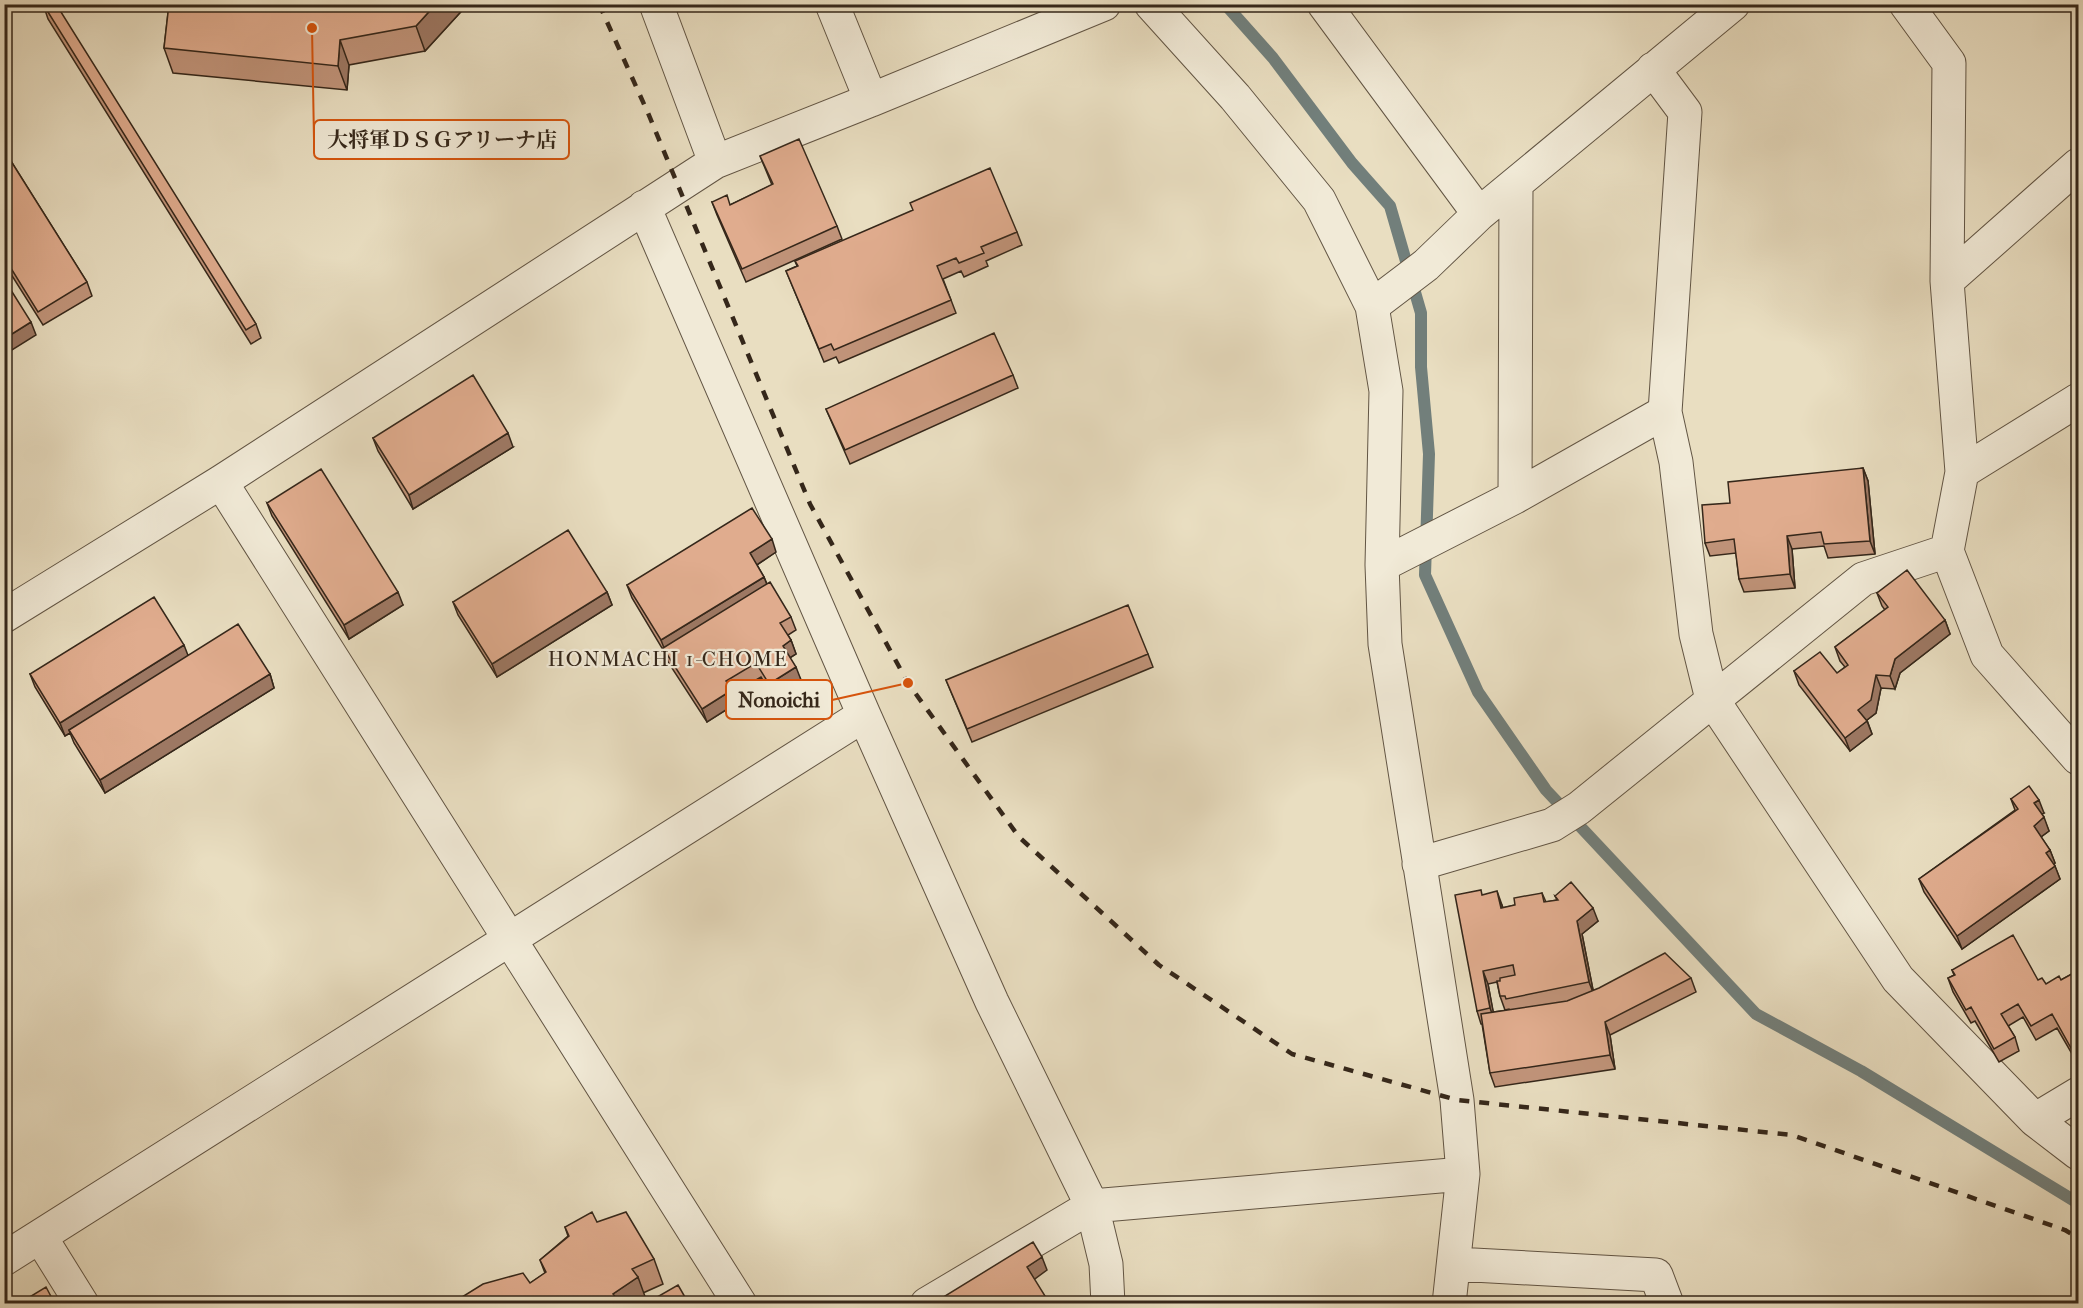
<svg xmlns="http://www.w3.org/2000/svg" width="2083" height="1308" font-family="'IM FELL French Canon','Noto Serif JP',serif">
<rect width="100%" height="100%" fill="#e9dec1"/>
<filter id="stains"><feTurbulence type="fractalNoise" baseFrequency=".00333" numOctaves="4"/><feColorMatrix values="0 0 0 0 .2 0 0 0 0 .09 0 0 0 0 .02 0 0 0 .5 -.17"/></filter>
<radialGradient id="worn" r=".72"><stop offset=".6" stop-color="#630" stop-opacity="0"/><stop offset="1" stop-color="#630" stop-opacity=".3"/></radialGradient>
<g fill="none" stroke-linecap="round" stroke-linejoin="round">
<path stroke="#727f7b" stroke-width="12" d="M1225 4 1273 58 1352 163 1390 206 1421 313V367L1429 454 1425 575 1478 692 1546 790 1756 1014 1861 1071 2078 1203"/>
<g stroke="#625544" stroke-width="35">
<path id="minor" d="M1151 4 1235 97 1319 200 1372 306 1386 391 1382 565 1385 644 1457 1100 1463 1174 1449 1304
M1324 4 1479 214
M1906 4 1949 63 1947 281
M1653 69 1685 112 1665 412 1676 462 1696 634 1712 699 1898 979 2035 1120
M871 100 1104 4
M715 162 871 100 832 4
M2078 165 1947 281 1962 472 1947 551 1987 655 2078 758
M644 207 864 715 992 1002 1092 1206 1106 1264 1108 1304
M1372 306 1426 265 1479 214 1733 4
M1962 472 2078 400
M221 482 740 1304
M1515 497 1516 185
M1382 565 1515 497 1665 412
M4 616 221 482 715 162 656 4
M1419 864 1552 825 1579 808 1863 579 1947 551
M2078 1094 2035 1120 2078 1153
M41 1238 82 1304
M4 1259 864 715
M1455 1264 1656 1275 1667 1304
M927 1304 1092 1206 1463 1174"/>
</g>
<use href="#minor" stroke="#f1ead7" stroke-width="33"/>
<path stroke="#35271a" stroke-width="4.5" stroke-dasharray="10 10" stroke-linecap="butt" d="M599 4 648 113 810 504 908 683 1019 837 1159 965 1292 1054 1457 1100 1792 1135 2065 1230 2078 1238"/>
</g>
<path fill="#c1947a" stroke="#35271a" stroke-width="1.5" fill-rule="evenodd" d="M43 4 256 324 261 338 251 344 48 19Z
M169 4H468L425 51 349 65 347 90 173 73 164 48Z
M4 150 87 282 92 296 43 325 4 263Z
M760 156 837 226 842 239 746 282 717 215 712 202 730 205 772 185Z
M1017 232 1022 245 986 261 988 266 964 277 961 271 943 279 956 313 839 363 836 357 824 362 786 271 797 266 795 261Z
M1013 375 1018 388 850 464 826 409Z
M373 438 513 447 413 509 378 451Z
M1863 468 1868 481 1875 554 1828 558 1824 546 1792 549 1795 588 1744 592 1739 579 1736 553 1710 556 1705 543 1730 503Z
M267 503 403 605 349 639 272 516Z
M776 552 757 565 764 577 767 584 791 617 796 630 788 635 791 640 796 654 790 658 801 680 773 697 761 677 733 693 737 703 707 722 668 662 665 653 632 598 627 585Z
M607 592 612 605 497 677 458 615 453 602Z
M1877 593 1945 620 1950 634 1900 673 1895 689 1881 688 1876 713 1867 720 1872 734 1850 751 1799 685 1794 671 1837 673 1845 667 1840 661 1835 647 1885 610 1882 606Z
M1148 654 1153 667 972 742 946 680Z
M188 655 270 674 274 688 105 793 74 743 70 733 65 736 35 687 30 674Z
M2011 799 2044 813 2042 814 2049 831 2041 837 2050 850 2055 863 2054 864 2060 879 1962 949 1924 892 1919 879 2015 810Z
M1542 893 1546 902 1557 900 1555 896 1598 921 1582 934 1593 990 1691 978 1696 992 1610 1035 1615 1069 1495 1087 1490 1073 1482 1024H1481L1477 1011 1483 895 1502 905 1503 908 1515 905ZM1497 982 1500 996 1505 1010 1509 1009 1510 1010 1493 1012 1488 984Z
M1952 970 2038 980 2046 984 2061 980 2079 970V1066L2057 1028 2036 1040 2023 1017 2008 1026 2015 1037 2019 1051 1999 1062 1975 1021 1971 1023 1953 992 1948 978 1954 975Z
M597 1222 654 1259 663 1284 643 1293 647 1302 645 1304H464L462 1297 530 1283 545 1273 540 1260 568 1236 565 1227Z"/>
<path fill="#9d7863" stroke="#35271a" stroke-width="1.5" d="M436 4H468L425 51 416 26Z
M340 40 349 65 347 90 338 66Z
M31 322 36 335 4 355V339Z
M508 433 513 447 413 509 409 495Z
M1863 468 1868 481 1875 554 1870 541Z
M1787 536 1792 549 1795 588 1790 574Z
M772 539 776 552 755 566 750 553Z
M764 577 769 590 664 648 661 640Z
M398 592 403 605 349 639 344 625Z
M607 592 612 605 497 677 492 664Z
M1945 620 1950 634 1900 673 1895 689 1890 676 1895 659Z
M791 640 796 654 788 659 783 646Z
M184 645 189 658 69 730 70 733 65 736 60 723Z
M796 667 801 680 773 697 769 684Z
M270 674 274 688 105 793 100 780Z
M1876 675 1881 688 1876 713 1863 723 1858 710Z
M732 690 737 703 707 722 702 709Z
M1867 721 1872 734 1850 751 1845 738Z
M2039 800 2044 813 2039 816 2034 803Z
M2044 817 2049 831 2038 839 2034 826Z
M2050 850 2055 863 2051 866 2046 853Z
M2055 866 2060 879 1962 949 1957 936Z
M1497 891 1502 905 1506 921 1501 908Z
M1593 908 1598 921 1582 934 1594 995 1589 982 1577 921Z
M1483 971 1488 984 1495 1021 1490 1008Z
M1605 1022 1610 1035 1615 1069 1610 1055Z
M1042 1257 1047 1270 1032 1281 1027 1267Z
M638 1277 647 1302 645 1304H617L613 1294Z"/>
<path fill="#e0ac8e" stroke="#35271a" stroke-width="1.5" d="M43 4H56L256 324 246 330Z
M169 4H436L416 26 340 40 338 66 164 48Z
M799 139 837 226 742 269 712 202 727 195 730 205 773 184 760 156Z
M4 150 87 282 38 312 4 257Z
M990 168 1017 232 981 247 984 253 959 263 956 258 937 266 951 300 834 350 831 344 819 349 786 271 798 266 795 261 913 210 910 203Z
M4 279 31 322 4 339Z
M994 333 1013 375 845 450 826 409Z
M473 375 508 433 409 495 373 438Z
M1863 468 1870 541 1824 544 1821 532 1787 536 1790 574 1739 579 1734 539 1705 543 1702 505 1730 503 1728 482Z
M321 469 398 592 344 625 267 503Z
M752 508 772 539 750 553 764 577 661 640 627 585Z
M568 530 607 592 492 664 453 602Z
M1907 570 1945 620 1895 659 1890 676 1876 675 1871 700 1858 710 1867 721 1845 738 1794 671 1820 652 1837 673 1848 665 1835 647 1888 607 1877 593Z
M770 582 791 617 780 623 791 640 783 646 796 667 769 684 756 663 726 681 732 690 702 709 663 648Z
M154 597 184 645 60 723 30 674Z
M1128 605 1148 654 967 729 946 680Z
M238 624 270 674 100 780 69 730Z
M2029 786 2039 800 2034 803 2044 817 2034 826 2050 850 2046 853 2055 866 1957 936 1919 879 2018 809 2011 799Z
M1571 882 1593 908 1577 921 1589 982 1506 999 1505 996H1500L1497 981H1500V978L1515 975 1513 965 1483 971 1490 1008 1477 1011 1455 895 1481 890 1482 895 1497 891 1501 908 1515 905 1514 898 1542 893 1544 902 1558 900 1555 896Z
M2013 935 2038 980 2042 978 2046 984 2059 976 2061 980 2079 970V1055L2076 1057 2052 1014 2031 1026 2018 1004 2001 1014 2015 1037 1994 1049 1971 1007 1966 1010 1948 978 1955 975 1952 970Z
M1665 953 1691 978 1605 1022 1610 1055 1490 1073 1481 1014 1567 1001 1599 988Z
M592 1212 597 1222 626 1212 654 1259 632 1269 638 1277 613 1294 621 1304H466L462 1297 483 1284 523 1273 530 1283 546 1272 540 1260 569 1236 565 1227Z
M1033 1242 1042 1257 1027 1267 1050 1304H932Z
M678 1285 689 1304H645Z
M46 1287 55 1304H18Z"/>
<g text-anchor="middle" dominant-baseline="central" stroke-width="4.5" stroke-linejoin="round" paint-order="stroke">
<g font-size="21" letter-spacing="1.5" fill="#35271a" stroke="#f1ead7">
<text x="668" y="659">HONMACHI 1-CHOME</text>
</g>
</g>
<path fill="none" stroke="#d6540d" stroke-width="2" d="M312 28L314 140M908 683L832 700"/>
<g fill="#d6540d" stroke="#f1ead7" stroke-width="2">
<circle cx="312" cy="28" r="6"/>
<circle cx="908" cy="683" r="6"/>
</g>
<g fill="#f1ead7" stroke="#d6540d" stroke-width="2">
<rect x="314" y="120" width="255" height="39" rx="6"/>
<rect x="726" y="680" width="106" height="39" rx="6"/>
</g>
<g font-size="21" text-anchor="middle" font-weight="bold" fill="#35271a">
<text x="442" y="147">大将軍ＤＳＧアリーナ店</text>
<text x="779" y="707">Nonoichi</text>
</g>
<rect width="2083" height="1308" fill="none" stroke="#e9dec1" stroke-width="24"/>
<rect x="6" y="6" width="2071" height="1296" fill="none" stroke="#35271a" stroke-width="3"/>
<rect x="12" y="12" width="2059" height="1284" fill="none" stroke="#35271a" stroke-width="1.5"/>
<rect width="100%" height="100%" filter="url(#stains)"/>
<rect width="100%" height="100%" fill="url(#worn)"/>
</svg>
